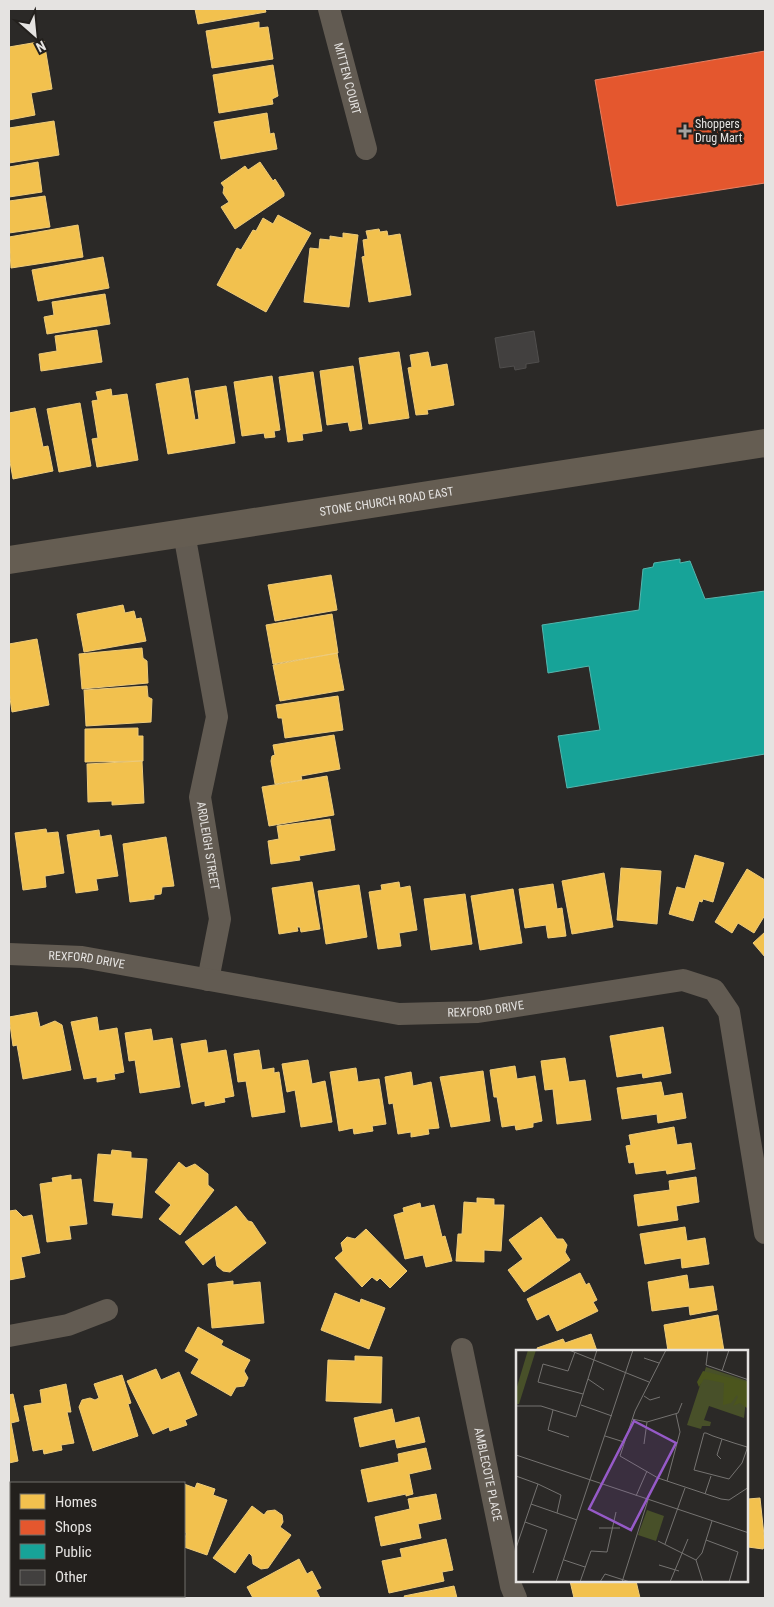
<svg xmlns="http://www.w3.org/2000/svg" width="774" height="1607" font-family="'Roboto Condensed',sans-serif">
<rect width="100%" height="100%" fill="#2b2927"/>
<path fill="#f2c14e" stroke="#eecb7a" d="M195 9H265L266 12 198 24Z
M259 22V28L268 27 273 59 212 68 206 31Z
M44 41 52 89 31 93 35 115 9 120V47Z
M273 65 278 96 272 99 273 104 219 113 213 75Z
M267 113 270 134 274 133 277 149 221 159 214 122Z
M54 121 59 155 9 163V128Z
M38 162 42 192 9 197V167Z
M260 162 273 181 275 179 284 193V196L235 229 221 207 229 202 223 193 224 187 221 183 245 166 248 170Z
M45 196 50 227 9 233V201Z
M278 215 311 233 266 312 217 285 237 248 241 250 253 230 256 231 263 218 273 224Z
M78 225 83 257 11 268 9 237Z
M379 229 380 232 387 231 388 236 400 234 411 295 369 302 362 257 365 256 363 240 368 239 366 231Z
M343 233 358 235 349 307 304 302 310 248 319 249 320 239 330 240V236L343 238Z
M103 257 109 288 38 301 32 270Z
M105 294 110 324 47 334 44 317 54 315 52 302Z
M97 330 102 362 41 371 39 354 57 351 55 336Z
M399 352 409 418 369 424 359 358Z
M428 352 431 367 447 364 454 405 427 410 428 414 416 415 408 368 412 367 410 355Z
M353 366 362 429 350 431 348 422 327 425 320 371Z
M313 372 322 431 302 434 303 440 288 442 279 377Z
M272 376 280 430 274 431 275 437 265 438 264 433 242 436 234 382Z
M188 378 195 420 199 419 195 391 226 386 235 443 168 454 156 384Z
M111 389 112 396 127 394 138 460 97 467 92 439 98 438 92 401 98 400 96 392Z
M80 403 91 466 59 472 47 409Z
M35 408 43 447 48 446 53 471 13 479 9 456V413Z
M331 575 337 610 275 621 268 585Z
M123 605 125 613 134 611 136 619 141 618 146 641 84 652 77 614Z
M332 614 338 653 273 664 266 625Z
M37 639 49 705 12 712 9 691V644Z
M142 648 143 658 147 661 148 683 82 689 79 654Z
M337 653 344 690 280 701 273 665Z
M147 686 148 697 152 699 151 722 86 726 84 690Z
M338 696 343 730 285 738 282 718H278L276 705Z
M138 728V736H143V761L85 762V729Z
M334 735 340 769 301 776 302 780 275 784 271 761 272 756 275 755 273 745Z
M142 761 144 803 112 805V801L88 802 87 764Z
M327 776 334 815 269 826 262 787Z
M330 819 335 850 299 856 300 860 271 864 268 841 279 839 277 826Z
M46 829 47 833 58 832 64 873 45 876 46 887 23 890 15 833Z
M99 830 100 837 111 835 118 876 96 879 98 890 76 893 67 835Z
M166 837 174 886 162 887 161 894 154 895V899L130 902 123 844Z
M695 855 724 863 713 902 703 899 702 902 699 901 693 921 669 914 677 887 685 889Z
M621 868 661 871 657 924 617 920Z
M747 869 765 880V915L754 933 738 923 732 933 715 922Z
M604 873 613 927 572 934 562 881Z
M312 882 320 929 301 932 300 927H297L298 931 279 934 272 888Z
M399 882 400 888 410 886 417 930 399 933 401 946 378 949 369 892 382 890 381 885Z
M553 884 557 909 562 908 566 936 548 938 546 925 525 928 519 889Z
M359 885 367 937 326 944 318 891Z
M513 889 522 943 480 950 471 896Z
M465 894 472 944 431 950 424 899Z
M765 932V957L753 943Z
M37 1012 40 1027 55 1021 62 1025 71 1070 23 1079 17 1045 13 1046 9 1017Z
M97 1017 99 1031 117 1028 124 1072 114 1074 115 1079 97 1082V1077L84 1079 71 1022Z
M663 1027 671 1073 643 1078 642 1073 617 1077 610 1036Z
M151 1029 153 1041 172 1038 180 1087 140 1093 135 1060 129 1061 125 1033Z
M206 1040 208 1053 226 1050 234 1096 224 1098 225 1102 205 1106V1101L192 1104 181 1044Z
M259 1050 262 1070 274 1068V1073L279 1072 285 1112 252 1117 246 1081 238 1082 234 1054Z
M565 1058 569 1082 585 1080 591 1120 557 1124 553 1089 545 1090 541 1061Z
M308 1060 312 1084 325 1081 332 1122 301 1127 295 1090 287 1092 282 1064Z
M515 1066 517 1079 535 1076 542 1121 533 1123V1127L516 1130 515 1125 502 1127 497 1097H494L490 1070Z
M356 1068 358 1082 379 1079 386 1124 372 1126 373 1131 354 1134 353 1128 339 1131 330 1072Z
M483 1071 490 1121 451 1127 440 1077Z
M411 1072 413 1086 431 1082 439 1128 428 1129 429 1134 411 1137V1132L398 1134 393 1103 389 1104 385 1077Z
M661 1082 664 1096 682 1093 686 1118 658 1123 657 1114 622 1119 617 1088Z
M674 1127 677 1145 691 1143 695 1169 667 1174 666 1170 636 1174 634 1162 629 1163 626 1146 631 1145 629 1135Z
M112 1150 131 1152V1158L147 1159 142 1218 112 1215 114 1203 94 1201 98 1154 111 1155Z
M179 1162 186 1168 195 1164 208 1174V1185L214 1190 180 1235 159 1219 171 1205 155 1192Z
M71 1175V1180L81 1179 87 1224 69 1226 71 1239 47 1242 40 1184 53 1182 52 1178Z
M696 1177 699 1202 676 1206 678 1220 638 1226 634 1195 670 1190 669 1181Z
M477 1198 494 1199V1205H504L501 1251 484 1250V1262L456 1261 458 1234H462L464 1202 477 1203Z
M420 1203 421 1208 434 1205 442 1237 445 1236 452 1261 426 1267 423 1255 405 1259 394 1215 404 1212 403 1208Z
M236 1206 248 1221 252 1222 266 1243 230 1272 223 1271 217 1266 215 1255 203 1265 185 1242Z
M16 1210 23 1217 32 1215 40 1253 21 1257 25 1277 9 1280V1211Z
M541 1217 557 1239H563L567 1245 565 1252 570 1260 524 1292 508 1270 523 1259 509 1240Z
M685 1227 687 1241 705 1238 709 1264 682 1268 681 1258 645 1264 640 1234Z
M366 1229 407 1271 390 1288 380 1278 377 1281 372 1277 362 1287 335 1258 343 1251 341 1243 347 1237 355 1239Z
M580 1273 586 1285 589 1283 597 1300 593 1302 598 1311 557 1331 549 1314 537 1320 527 1299Z
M687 1275 689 1289 713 1286 717 1310 690 1315 689 1306 652 1311 648 1282Z
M233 1281V1285L260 1282 264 1323 212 1328 208 1284Z
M335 1293 360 1303 361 1299 385 1308 369 1349 321 1330Z
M718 1315 724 1351H668L664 1325Z
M198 1327 223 1341 221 1345 250 1360 244 1371 248 1378 244 1386 236 1387 231 1396 191 1373 199 1359 185 1351Z
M591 1334 597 1351H538L537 1348 563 1339 565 1343Z
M355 1356 382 1357 381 1403 326 1401 328 1360 355 1361Z
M156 1369 161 1380 179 1372 197 1415 185 1420 187 1425 170 1431 169 1427 153 1434 127 1381Z
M122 1375 131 1403 128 1404 138 1436 93 1451 79 1407 82 1400 90 1398 95 1400 99 1398 94 1384Z
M66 1384 71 1412H67L74 1443 61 1445 62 1450 44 1454 43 1449 33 1451 24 1406 42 1403 40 1390Z
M13 1394 19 1421 11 1423 18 1461 9 1463V1395Z
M392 1409 395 1423 419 1417 425 1442 397 1448 395 1439 360 1447 354 1418Z
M426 1448 431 1469 409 1474 413 1494 406 1496V1494L368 1502 361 1470 399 1462 398 1454Z
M197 1483 215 1489 213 1495 227 1500 207 1555 184 1547 186 1533 184 1532V1484L195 1488Z
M436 1494 441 1519 418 1524 421 1538 381 1546 375 1517 410 1509 408 1499Z
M760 1498 765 1545 763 1549 748 1547V1499Z
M252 1506 264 1515 267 1511 275 1510 282 1515 283 1522 280 1527 291 1535 268 1568 261 1569 253 1564 252 1556 249 1553 235 1573 213 1558Z
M9 1524H11V1577L9 1578Z
M446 1539 453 1570 442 1572 444 1581 389 1593 382 1561 402 1557 400 1549Z
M299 1559 307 1574 312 1571 321 1588 316 1590 320 1598H253L247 1587Z
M570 1581H636L640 1598H574Z
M454 1586 457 1598H405L404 1596Z"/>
<path fill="#e4572e" stroke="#e48164" d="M765 51V183L617 206 595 80Z"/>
<path fill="#17a398" stroke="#55b6ae" d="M680 559V563L690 561 705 599 765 591V754L567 788 558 736 600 730 589 666 548 673 542 625 639 610 643 569 653 567 654 563Z"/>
<path fill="#42403f" stroke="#504e4d" d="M534 331 539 362 526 364V368L515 370 514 366 500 368 495 338Z"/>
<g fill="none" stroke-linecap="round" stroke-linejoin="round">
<g stroke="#625b52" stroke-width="22">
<path id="s1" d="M329 9 366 149"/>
<path id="s2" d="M184 533 217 717 200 797 220 919 208 980"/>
<path id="s3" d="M9 954 82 957 399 1014 478 1012 683 980 714 990 729 1012 765 1233"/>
<path d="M9 1336 68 1325 107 1310"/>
<path id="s4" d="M462 1349 511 1586 516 1598"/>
</g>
<path stroke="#655d52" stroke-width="28" id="s5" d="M9 560 765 443"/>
</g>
<path fill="#a4a2a0" stroke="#23201d" stroke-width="2" d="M682.5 123.5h5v5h5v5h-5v5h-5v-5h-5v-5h5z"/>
<g text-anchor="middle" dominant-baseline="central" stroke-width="5" stroke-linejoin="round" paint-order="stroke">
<g font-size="12" fill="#e5e3e1" stroke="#23201d">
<text stroke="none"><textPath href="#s1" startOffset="72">MITTEN COURT</textPath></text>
<text stroke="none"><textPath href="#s5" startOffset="382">STONE CHURCH ROAD EAST</textPath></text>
<text stroke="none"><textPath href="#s2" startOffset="318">ARDLEIGH STREET</textPath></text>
<text stroke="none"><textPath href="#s3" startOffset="78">REXFORD DRIVE</textPath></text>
<text stroke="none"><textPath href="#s3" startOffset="482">REXFORD DRIVE</textPath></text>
<text stroke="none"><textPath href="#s4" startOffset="128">AMBLECOTE PLACE</textPath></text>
</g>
<g font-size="12" fill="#e5e3e1" stroke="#23201d" text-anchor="start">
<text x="695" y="124">Shoppers<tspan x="695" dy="14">Drug Mart</tspan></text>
</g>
</g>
<g transform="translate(516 1350)">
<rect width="232" height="232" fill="#2b2927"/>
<path d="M12 0H20L3 54H0V40ZM190 17 232 31 228 68 193 56 188 70 195 72 194 76H186L185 79 171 75ZM131 160 148 166 140 191 122 185Z" fill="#485029"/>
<path d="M187 21 232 32 231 58 224 53 217 56 222 47 221 45 215 53 207 55 208 33 188 29 183 37 181 32Z" fill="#4b551d"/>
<path fill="none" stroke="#757371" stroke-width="1" d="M53 0 133 32M150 0 119 61 104 106 142 128 205 149 213 150 233 137M192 0 190 15 233 30M59 2 52 21 27 14 22 32 67 44M128 8 143 13M206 21 213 0M72 29 88 40M128 46 134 50 144 47M65 55 96 66M0 56H25L60 67 81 0M37 60 32 80 53 87M116 69 131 72 162 63 166 53M89 86 108 92M128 94 131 72M233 94 232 95 231 97V99L226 113 213 129 178 120 188 83H190L197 86 218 93 231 97 233 98M0 105 233 183M205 109 201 105 206 89M0 126 22 134 0 198M151 131 164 82 160 64M22 134 45 145 41 163M189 144 195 126M120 146 131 121M15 154 61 170M9 172 31 180 17 223M83 178H104M190 190 222 202 213 232M142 191 180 210 187 232M149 194 169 138M48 210 69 217M180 210 186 203 196 171M143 215 163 221M40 232 117 0M64 232 75 201 91 202 100 162M84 232 89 224 114 232M106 232 132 150M154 232 172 189"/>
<path fill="#965ac8" fill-opacity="0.15" stroke="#965ac8" stroke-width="2.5" d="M118 71 160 93 115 180 73 159Z"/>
<rect width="232" height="232" fill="none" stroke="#e5e3e1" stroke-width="2.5"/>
</g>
<rect width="774" height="1607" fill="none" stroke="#e5e3e1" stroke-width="20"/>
<rect x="10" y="1482" width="175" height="115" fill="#23201d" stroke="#716e6b"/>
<rect x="20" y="1494" width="25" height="15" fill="#f2c14e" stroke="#716e6b"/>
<text x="55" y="1507" font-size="15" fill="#e5e3e1">Homes</text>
<rect x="20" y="1520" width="25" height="15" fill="#e4572e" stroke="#716e6b"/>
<text x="55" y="1532" font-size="15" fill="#e5e3e1">Shops</text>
<rect x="20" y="1544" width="25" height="15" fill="#17a398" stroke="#716e6b"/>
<text x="55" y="1557" font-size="15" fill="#e5e3e1">Public</text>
<rect x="20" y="1570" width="25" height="15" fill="#42403f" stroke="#716e6b"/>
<text x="55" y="1582" font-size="15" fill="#e5e3e1">Other</text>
<g transform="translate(35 35) rotate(153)" stroke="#23201d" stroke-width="4" paint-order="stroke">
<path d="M0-4L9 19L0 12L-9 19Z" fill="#e5e3e1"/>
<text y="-8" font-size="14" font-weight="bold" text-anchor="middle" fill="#e5e3e1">N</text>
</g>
</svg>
